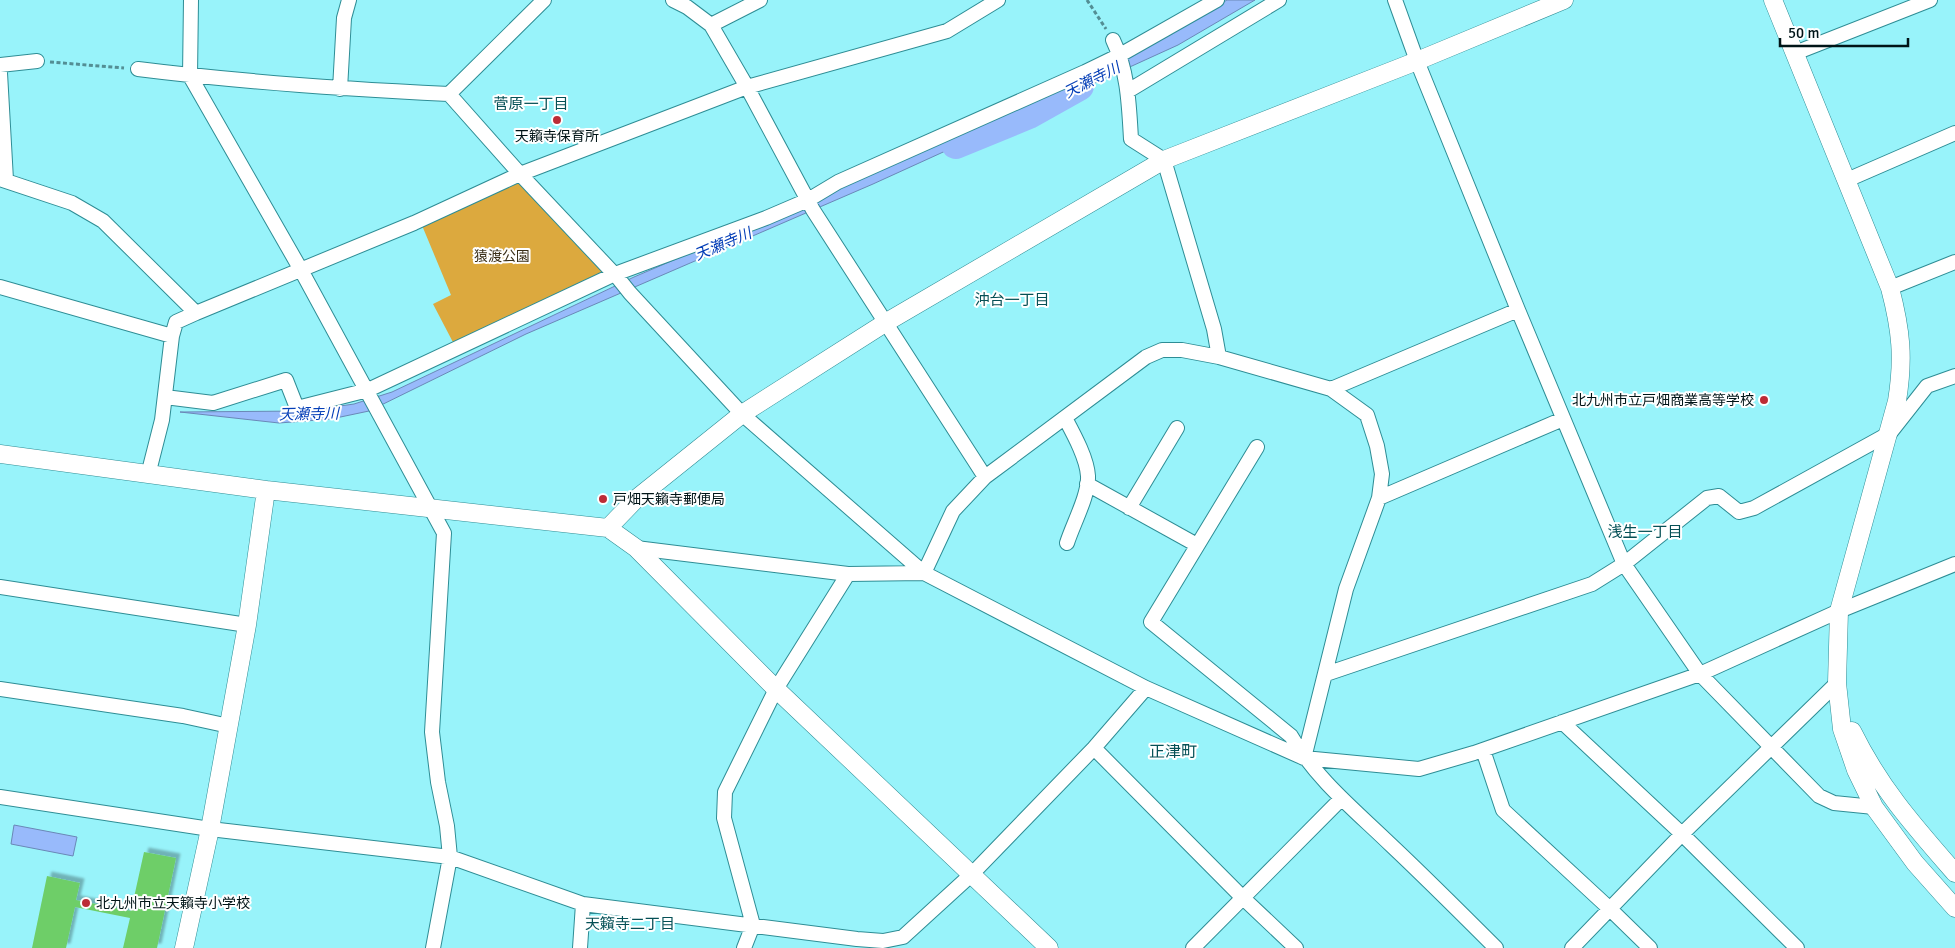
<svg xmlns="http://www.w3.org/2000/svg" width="1955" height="948" font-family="Signika,'Noto Sans JP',sans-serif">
<defs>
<filter id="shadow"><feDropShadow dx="4.5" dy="-4.5" stdDeviation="1" flood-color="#0004"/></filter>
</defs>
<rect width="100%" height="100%" fill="#98f3fa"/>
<path fill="#dca93e" d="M518 179 609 273 456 348 433 304 451 295 421 223Z"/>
<path fill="#98bafb" stroke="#6a88b7" d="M1227 0H1255L1178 45 873 184 526 334 369 411 331 419 279 423 180 412 306 411 354 404 392 392 634 277 828 194 1153 43Z
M14 825 77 837 73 856 11 844Z"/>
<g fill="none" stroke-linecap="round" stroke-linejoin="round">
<path stroke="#98bafb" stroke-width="30" d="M956 144 1029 114 1079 86"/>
</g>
<path fill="#6ece68" filter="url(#shadow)" d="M144 852 176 858 157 948H123L130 918 75 907 66 948H32L47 876 80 883 76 900 131 911Z"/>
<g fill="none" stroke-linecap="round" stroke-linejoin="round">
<g stroke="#2e8d95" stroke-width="16">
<path id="minor" d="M191 0 190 76 301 270 444 533 432 732 438 782 447 826 450 857 433 948
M673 0 687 7 711 25 747 87 813 210 985 477
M1395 0 1417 61 1518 310 1624 564 1700 674 1819 796 1834 803 1874 807
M711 25 760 0
M1113 40C1128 71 1129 105 1131 139L1164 160 1214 329 1219 357
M1795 53 1930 0
M0 65 37 61
M138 69C241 82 345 89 449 94L520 174 747 87 947 31 998 0
M0 73 6 180
M340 89 344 18 349 0
M1128 91 1279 0
M449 94 544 0
M0 179 72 203 103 221 196 313 414 223 520 174 618 278 630 293 742 414 924 573 1146 688 1304 758 1419 769 1474 753 1700 674 1839 611 1955 564
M1847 180 1955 133
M0 287 172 336
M1890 288 1955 262
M1331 389 1518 310
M165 397 213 403 286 380 297 408 368 390 615 274 766 218 808 200 838 182 1085 72 1120 55 1217 0
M1065 418C1073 433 1087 458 1088 476 1089 495 1073 524 1067 543
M1257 447 1151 622 1291 736C1317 780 1356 811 1392 846 1427 879 1462 914 1496 948
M148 475 162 420 172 336 176 322 196 313
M1087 484 1197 545
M1379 498 1563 419
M1129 508 1177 428
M636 548 848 574 924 573
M924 573 953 511 985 477 1146 357 1162 350H1182L1219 357 1331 389 1367 415 1377 446 1382 474 1379 498 1346 589 1304 758
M0 587 247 625
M1326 674 1592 584 1624 564 1707 498 1719 496 1739 512 1754 508 1890 433 1927 386 1955 376
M0 689 183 716 229 726
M1562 722 1682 834 1797 948
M1094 748 1242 897 1296 948
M1483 750 1503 810 1610 909 1650 948
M0 797 210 829 450 857 583 904 857 939 883 941 903 937 972 874 1094 748 1146 688
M580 948 583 904
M744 948 753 925 724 818 725 792 776 689 848 574
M1193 948 1341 799
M1572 948 1682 834 1837 683"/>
</g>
<g stroke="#2e8d95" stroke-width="19">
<path id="tertiary" d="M1773 0 1890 288C1901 330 1904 358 1897 401L1839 611 1837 683 1842 729 1856 770 1874 807 1915 863 1955 908
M0 454 266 490 608 528 636 548 776 689 1049 948
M608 528 636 499 742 414 885 323 1164 160 1417 61 1564 0
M1852 731C1880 788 1914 826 1955 873
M184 948 210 829 247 625 266 490"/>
</g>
<path stroke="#538e94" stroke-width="3" stroke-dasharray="4 2.5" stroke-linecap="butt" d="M1087 0 1106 29
M50 62 124 68"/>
<use href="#minor" stroke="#fff" stroke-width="14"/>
<use href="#tertiary" stroke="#fff" stroke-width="18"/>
</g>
<g fill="#bc2c36" stroke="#fff" stroke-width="2">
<circle cx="557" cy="120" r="5"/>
<circle cx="1764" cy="400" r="5"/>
<circle cx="603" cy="499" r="5"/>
<circle cx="86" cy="903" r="5"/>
</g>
<g text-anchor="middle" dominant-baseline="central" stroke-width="4" stroke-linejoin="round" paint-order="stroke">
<g font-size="14" fill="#001417" stroke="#fff" text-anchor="start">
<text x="557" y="136" text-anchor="middle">天籟寺保育所</text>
<text x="1754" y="400" text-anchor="end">北九州市立戸畑商業高等学校</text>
<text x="613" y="499">戸畑天籟寺郵便局</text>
<text x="96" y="903">北九州市立天籟寺小学校</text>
</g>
<g font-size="14" fill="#392e17" stroke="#fff">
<text x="502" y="256">猿渡公園</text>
</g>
<g font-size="15" font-style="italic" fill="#043eb7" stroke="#fff">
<text transform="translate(1092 80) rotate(-27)">天瀬寺川</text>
<text transform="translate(723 244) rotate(-23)">天瀬寺川</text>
<text transform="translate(309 414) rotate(-1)">天瀬寺川</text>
</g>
<g font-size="15" fill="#055056" stroke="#fff">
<text x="531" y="104">菅原一丁目</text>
<text x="1012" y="300">沖台一丁目</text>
<text x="1645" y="532">浅生一丁目</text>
<text x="630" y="924">天籟寺二丁目</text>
</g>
<g font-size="16" fill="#055056" stroke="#fff">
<text x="1173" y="752">正津町</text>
</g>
</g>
<path d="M1780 38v8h128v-8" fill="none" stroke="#001417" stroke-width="2.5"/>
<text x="1788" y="38" font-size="15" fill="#001417" stroke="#ffffff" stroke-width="4" paint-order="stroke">50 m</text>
</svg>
